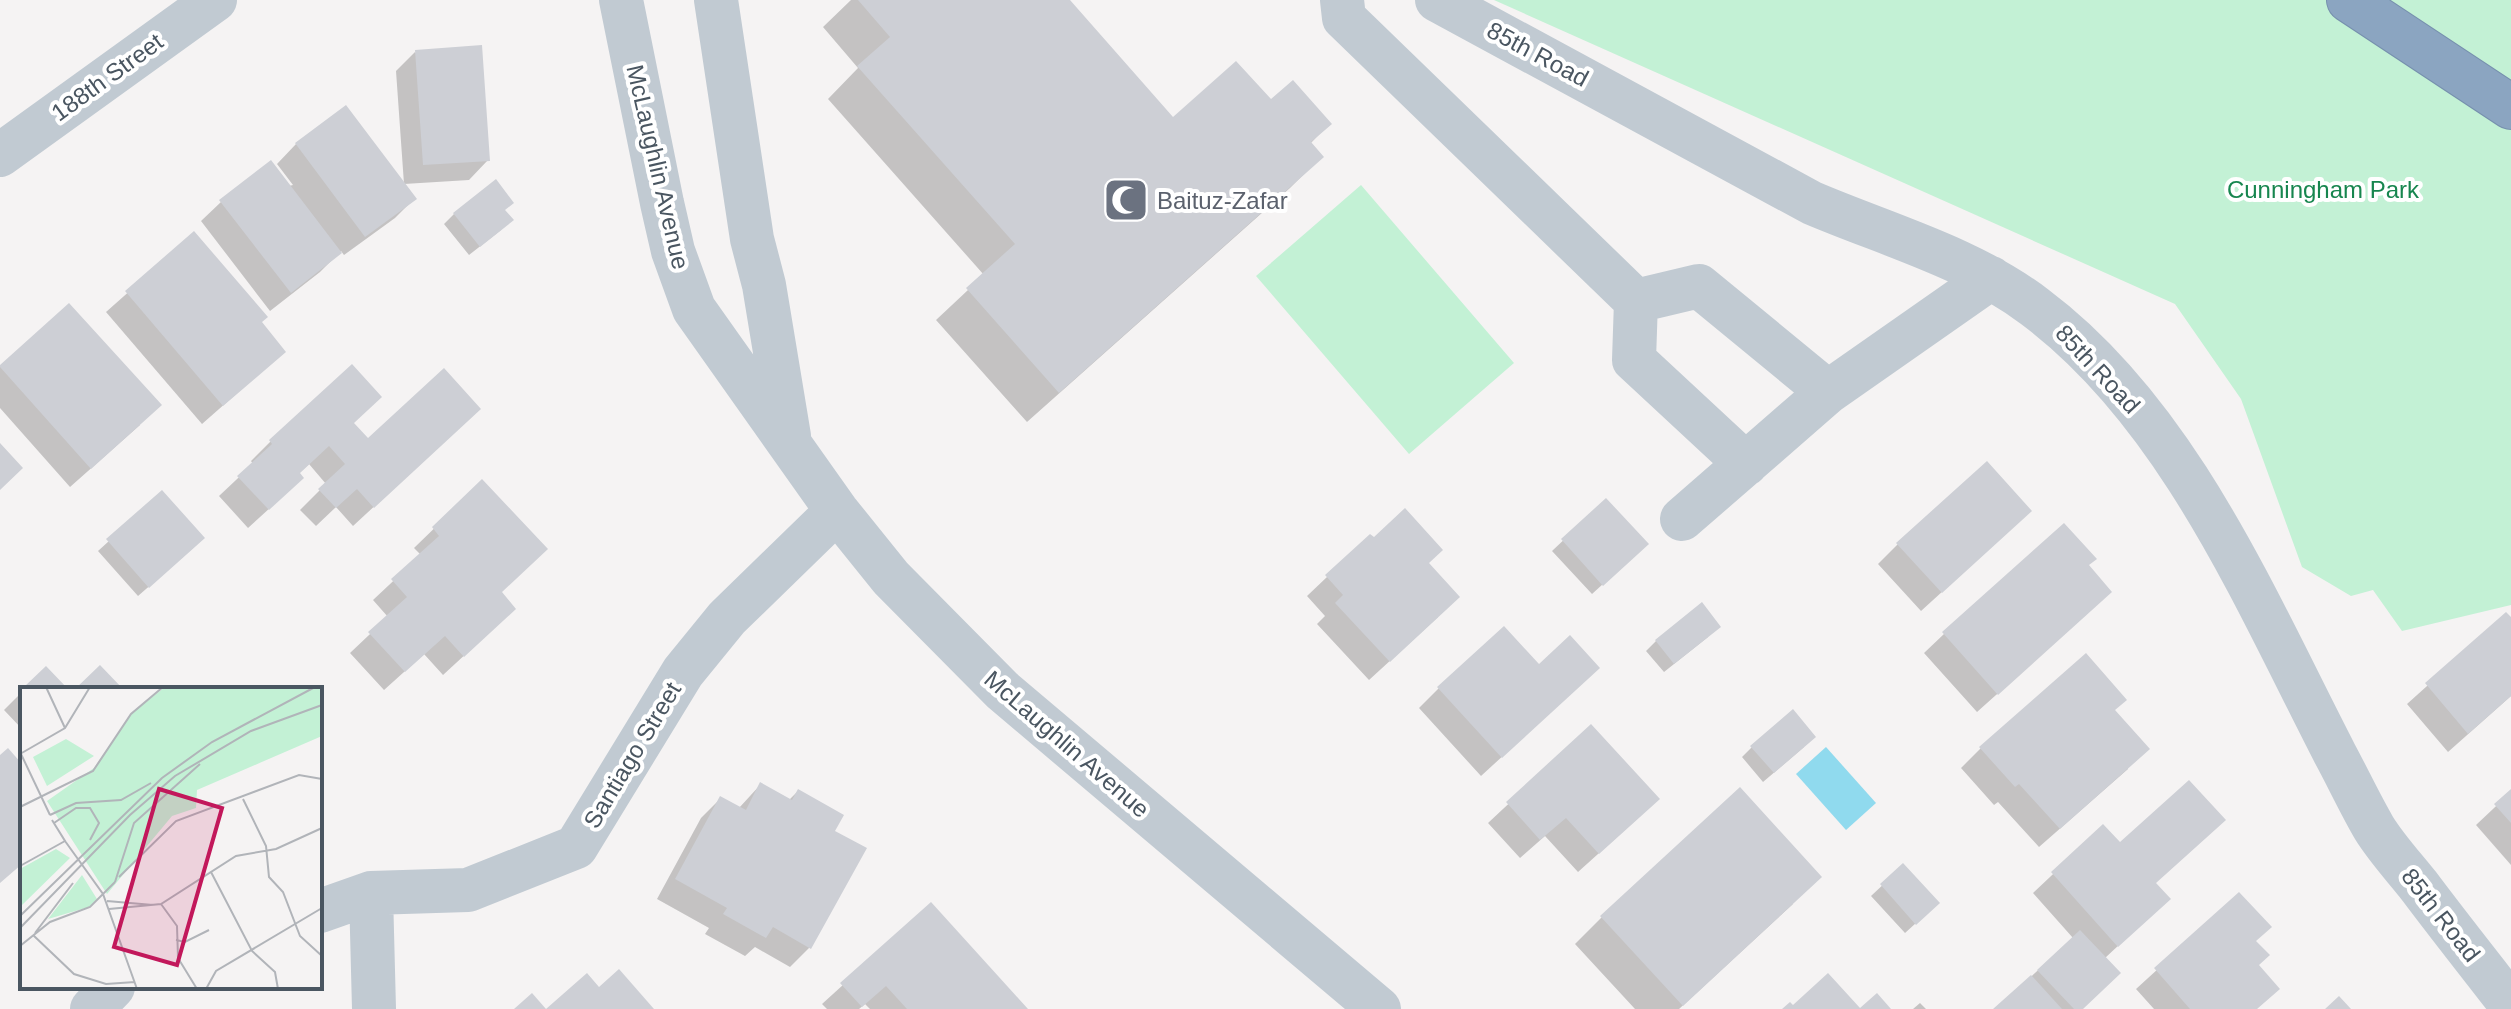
<svg xmlns="http://www.w3.org/2000/svg" width="2511" height="1009" font-family="Helvetica,sans-serif">
<rect width="100%" height="100%" fill="#f5f3f3"/>
<path fill="#c3f1d5" d="M1494 0H2511V605L2402 631 2373 590 2351 596 2302 567 2241 399 2175 304Z
M1361 185 1514 363 1409 454 1256 276Z"/>
<path fill="#90daee" d="M1826 747 1876 803 1846 830 1796 774Z"/>
<path fill="#0003" d="M851 0H1067L1173 120 1271 102 1329 124 1310 144 1321 157 1290 188 1027 422 936 320 984 275 828 99 858 68 823 27Z
M415 52 488 160 469 180 404 184 396 71Z
M296 144 414 199 395 218 344 255 341 251 320 272 270 311 201 221 221 202 293 185 277 164Z
M454 214 501 230 469 255 444 224Z
M194 234 284 352 202 424 106 312Z
M69 306 140 425 70 487 0 408V367Z
M352 367V423L368 441 459 428 353 526 336 507 316 526 300 510 326 484 309 464 298 474 282 497 248 528 219 496 253 464 251 461 270 442Z
M482 482 500 593 494 628 443 675 424 654 384 690 350 653 388 617 373 600 421 555 414 548Z
M162 493 193 548 138 596 98 551Z
M1605 501 1636 554 1592 594 1552 551Z
M2010 530 1921 611 1878 564 1898 544Z
M1427 564 1438 617 1369 680 1317 624 1325 616 1307 596 1327 577Z
M2087 566 2090 611 1977 712 1924 653 1944 634Z
M2506 615 2511 620V696L2448 752 2407 704Z
M1708 637 1664 672 1646 651 1656 641Z
M1539 666 1578 687 1481 776 1419 708 1439 688Z
M22 692V729L4 710Z
M2113 711 2128 769 2039 847 1998 802 1994 805 1961 768 1981 748Z
M1591 727 1638 818 1578 872 1545 836 1520 858 1488 823Z
M1752 747H1804L1763 782 1742 757Z
M761 784 789 800 798 791 833 832 810 947 790 967 755 947 745 956 705 934 709 928 657 899 701 818 721 798 739 808Z
M2511 792V865L2476 825Z
M2103 827 2148 918 2105 958 2080 1009H1996L2073 938 2033 893Z
M1903 866 1927 913 1905 933 1871 896Z
M2239 895 2255 942 2256 1009H2154L2136 989Z
M1793 904 1679 1009H1635L1575 944 1602 917Z
M931 905 1025 1009H870L865 1004 859 1009H827L822 1004Z
M1920 1003 1926 1009H1913Z"/>
<path fill="#cdcfd5" d="M858 0H1070L1173 117 1236 61 1271 99 1293 80 1332 124 1311 142 1324 157 1059 393 966 288 1015 244 857 66 890 37Z
M482 45 490 161 423 165 415 50Z
M346 105 417 199 365 237 295 143Z
M271 160 342 253 291 293 219 200Z
M496 179 514 203 505 210 514 220 480 247 453 213Z
M194 231 268 317 262 322 286 352 223 406 125 291Z
M69 303 162 405 91 469 0 367V365Z
M352 364 382 397 354 423 368 438 444 368 481 409 374 508 357 489 336 508 318 489 345 464 329 446 300 473 304 478 269 510 237 476 272 444 269 440Z
M0 443 23 468 0 490Z
M1987 461 2032 511 1942 593 1896 543Z
M482 479 548 549 502 592 516 609 464 657 445 636 405 672 368 632 407 597 391 579 439 536 432 527Z
M162 490 205 538 149 588 106 539Z
M1606 498 1649 544 1603 586 1561 539Z
M1405 508 1443 550 1429 563 1460 597 1390 662 1335 603 1343 595 1325 575 1370 534 1374 537Z
M2064 523 2097 559 2089 565 2112 592 1998 695 1942 632Z
M1702 602 1721 627 1674 664 1655 640Z
M2506 612 2511 617V696L2468 734 2425 683Z
M1504 626 1539 664 1570 635 1600 668 1502 758 1437 687Z
M2086 653 2127 700 2115 710 2150 749 2060 829 2019 784 2015 787 1979 747Z
M100 665 123 689H75Z
M46 666 68 689H22L25 686Z
M1793 709 1816 737 1774 773 1750 746Z
M1591 724 1660 799 1599 854 1566 818 1540 840 1506 802Z
M8 748 22 764V864L0 883V755Z
M2189 780 2226 820 2156 883 2171 899 2118 947 2051 872 2103 824 2120 842Z
M760 782 792 800 798 789 844 815 835 831 867 848 811 949 773 927 766 938 723 914 727 908 675 879 720 796 746 810Z
M1740 787 1822 877 1683 1006 1600 916Z
M2511 789V823L2494 804Z
M1903 863 1940 903 1916 925 1880 884Z
M2239 892 2272 927 2256 941 2270 955 2259 965 2280 989 2257 1009H2190L2154 968Z
M931 902 1028 1009H907L886 986 862 1007 840 983Z
M2080 930 2121 973 2083 1009H2074L2037 970Z
M619 969 654 1009H546L587 973 599 987Z
M1828 973 1860 1008 1877 993 1891 1009H1782L1790 1002 1793 1005Z
M2031 975 2062 1009H1993Z
M532 993 546 1009H514Z
M2339 996 2351 1009H2325Z"/>
<g fill="none" stroke-linecap="round" stroke-linejoin="round">
<g stroke="#7690ad" stroke-width="46">
<path id="highway" d="M2349 0 2511 107"/>
</g>
<path stroke="#c1cad2" stroke-width="44" d="M621 0 662 203 673 251 694 309 837 511 891 578 1003 691 1379 1009
M716 0 752 239 764 285 789 436
M1342 0 1344 18 1636 301 1634 360 1746 464
M1437 0 1812 203C1887 235 1969 257 2035 307 2178 414 2255 599 2335 754 2348 778 2360 804 2374 828 2387 849 2404 867 2419 886 2449 926 2480 965 2511 1005
M0 155 215 0
M1636 301 1699 286 1828 392
M1682 519 1828 392 1991 278
M371 893 374 1009
M320 911 371 893 468 890 576 847 683 672 727 618 837 511
M92 1009 113 987"/>
<use href="#highway" stroke="#8ba5c1" stroke-width="44"/>
</g>
<defs>
<g id="mosque-square" transform="scale(2.3)"><rect x="-9" y="-9" width="18" height="18" rx="4" fill="#6b7280" stroke="#fff"/><path d="M3.5-4.9A6 6 0 1 0 3.5 4.9A5 5 0 1 1 3.5-4.9Z" fill="#fff"/></g>
</defs>
<g fill-rule="evenodd">
<use href="#mosque-square" x="1126" y="200"/>
</g>
<g text-anchor="middle" dominant-baseline="central" stroke-width="8" stroke-linejoin="round" paint-order="stroke">
<g font-size="24" fill="#4a5661" stroke="#fff">
<text transform="translate(1538 54) rotate(28)">85th Road</text>
<text transform="translate(107 77) rotate(-36)">188th Street</text>
<text transform="translate(658 167) rotate(77)">McLaughlin Avenue</text>
<text transform="translate(2098 369) rotate(47)">85th Road</text>
<text transform="translate(1067 744) rotate(41)">McLaughlin Avenue</text>
<text transform="translate(632 755) rotate(-59)">Santiago Street</text>
<text transform="translate(2441 915) rotate(52)">85th Road</text>
</g>
<g font-size="24" fill="#17864f" stroke="#fff">
<text x="2323" y="189">Cunningham Park</text>
</g>
<g font-size="24" fill="#5b616d" stroke="#fff" text-anchor="start">
<text x="1157" y="200">Baituz-Zafar</text>
</g>
</g>
<g transform="translate(20 687)">
<rect width="302" height="302" fill="#f5f3f3"/>
<path d="M145 0H302V49L177 103 176 121 152 129 87 207 27 114 74 81 112 26ZM46 52 74 69 27 99 13 70ZM36 162 50 171 0 220V182ZM62 188 77 212 69 220 28 232Z" fill="#c3f1d5"/>
<path fill="none" stroke="#b1b4b9" stroke-width="2" d="M26 0 45 41M0 67 45 41 70 0M1 67 30 128M223 112 246 159 249 190 263 205 280 249 302 269M0 120 73 84 111 27 143 0M30 128 56 116 101 113 131 96M34 136 56 121H70L79 136 70 153M45 154 83 207 117 302M0 179 45 154 32 133M191 185 232 264 255 285 258 302M99 190 156 134 279 88 302 92M95 195 114 136 180 77M87 214 133 218M141 217 157 239 158 271 177 302M89 222 141 217 216 169 256 162 302 141M0 229 142 91 192 55 295 0M0 241 110 128 155 89 231 44 302 18M15 246 53 196M13 248 54 287 86 297 115 295M156 253 165 255 189 243M0 259 30 235 70 220 95 195M186 302 196 284 302 221"/>
<path fill="#c2185b" fill-opacity="0.15" stroke="#c2185b" stroke-width="4" d="M139 102 202 121 157 278 94 260Z"/>
<rect width="302" height="302" fill="none" stroke="#4a5661" stroke-width="4"/>
</g>
</svg>
